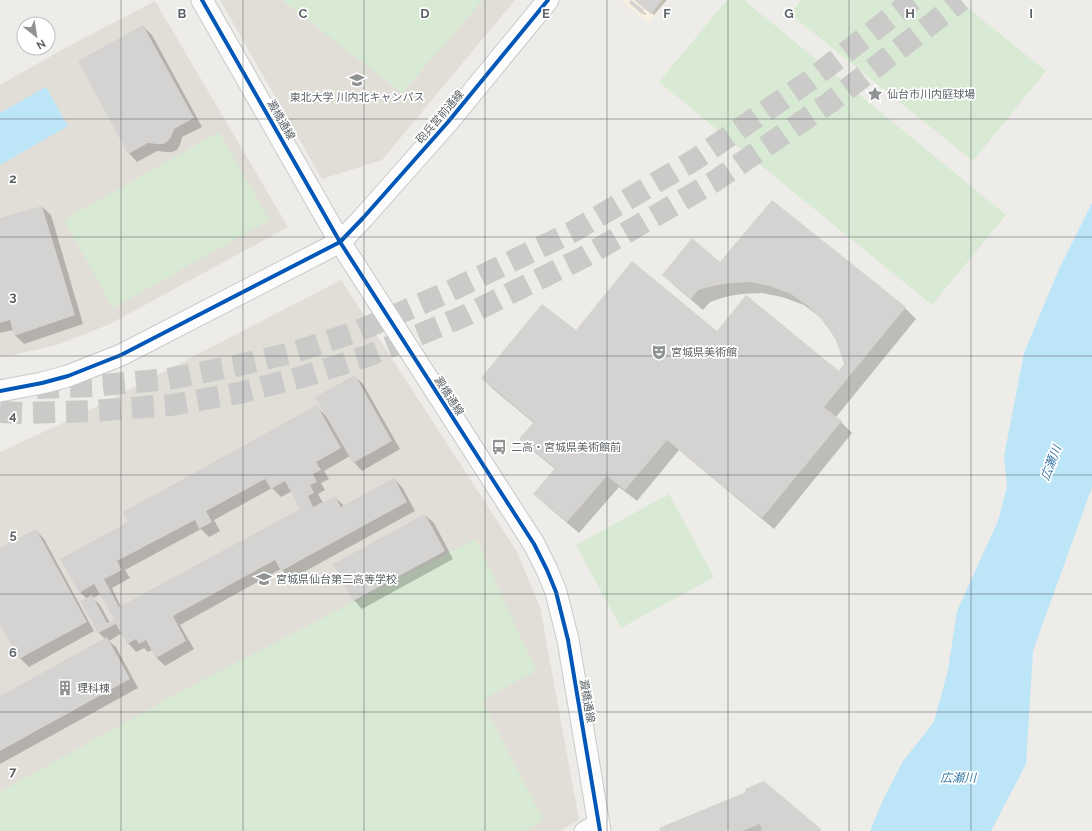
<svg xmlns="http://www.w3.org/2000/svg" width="1092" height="831" font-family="Raleway,'Noto Sans JP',sans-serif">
<rect width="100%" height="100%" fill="#eeece8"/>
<path fill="#f7f0e1" d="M620 0H667L649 23Z"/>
<path fill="#e1ded8" d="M220 0H515L382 160 322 179Z
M155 1 288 227 110 324 57 345 9 356 0 357V85L67 47Z
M341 280 516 550 540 607 579 820 560 831H0V452L80 415Z"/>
<path fill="#d8ead3" d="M282 0H483L402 93Z
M727 0H744L1006 215 932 305 659 82Z
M801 0H958L1046 71 973 161 790 14Z
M219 132 269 220 113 308 64 220Z
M669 494 714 577 621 628 576 545Z
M476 539 536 671 482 700 543 820 524 831H0V792L195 684Z"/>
<path fill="#bce5f8" d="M46 87 68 126 0 165V113Z
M1092 203V487L1033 651 1026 764 991 831H870L884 798 903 761 934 722 948 670 957 611 998 521 1007 487 1004 456 1024 353 1059 269Z"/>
<path fill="#0003" fill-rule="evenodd" d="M635 0H667L654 15Z
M632 1 646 14 645 15 632 5Z
M143 26 152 35 202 127 182 137 180 145 177 150 172 152H167L157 151 137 162 129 153Z
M42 207 51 215 83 324 24 344 15 335 13 330 0 333V219Z
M720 263 905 308 916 319 836 417 852 433 774 529 679 450 637 501 619 487 579 533 546 505 534 494 555 469 532 450 520 439 534 423 493 389 482 378 576 332H717L839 372 845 364 837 340 820 317 804 305 782 297 762 293 741 294 725 297 710 302 703 310 675 286 663 275Z
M354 376 363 384 400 449 362 471 354 462 350 456 324 471 329 479 321 483 325 490 318 494 323 503 335 497 344 506 394 479 402 487 415 511 291 579 281 569 180 625 194 649 165 666 156 657 152 650 148 652 144 648 136 652 128 643 122 633 109 641 116 647 138 688 0 764V697L106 640 99 633 82 602 87 599 80 592 129 522 317 407 327 417ZM272 488 281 497 292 491 302 510 121 607 112 588 130 578 125 570 201 529 209 537 220 531 214 520ZM101 594 115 620 110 623 100 605 93 598Z
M425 515 434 523 453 559 362 609 354 600Z
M36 530 44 539 94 631 29 667 20 658 0 621V550Z
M764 783 821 831H661L748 792Z"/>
<path fill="#d5d3d1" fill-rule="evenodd" d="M631 0 644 10 642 14 629 3Z
M634 0H662L651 14Z
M143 25 194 118 174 129 171 137 168 141 163 144H157L148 143 128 154 78 61Z
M772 200 906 307 824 407 842 421 762 518 667 440 625 490 607 476 567 522 533 494 555 468 519 439 534 422 481 378 542 304 576 330 632 261 717 331 746 295 839 371 844 364 836 340 824 322 808 306 791 294 770 286 750 282 730 283 713 286 698 290 691 299 662 275 692 238 720 262Z
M42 206 75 315 14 336 10 320 0 323V218Z
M355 375 392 441 353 463 315 397Z
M317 405 341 448 316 462 321 470 313 474 317 482 310 485 314 493 308 496 313 507 335 496 341 507 394 478 407 502 281 571 275 560 173 616 186 641 156 658 146 640 139 644 136 639 127 644 116 624 98 633 80 601 92 595 107 623 114 619 94 584 79 593 60 559 128 522 123 512ZM265 479 271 489 285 481 300 509 119 607 104 579 122 570 117 561 195 520 199 529 212 522 206 511Z
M425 514 445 551 353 601 333 564Z
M36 529 87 622 19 659 0 624V548Z
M107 637 130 679 0 751V696Z
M764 781 821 829 819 831H762L760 824 742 831H660L659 828 746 792 745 789Z"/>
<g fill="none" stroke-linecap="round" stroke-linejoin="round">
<path stroke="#cacac8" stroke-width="22" stroke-dasharray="22 11" stroke-linecap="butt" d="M37 388 93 386 168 379 235 366 295 352 358 331 446 293 572 232 696 159 809 81 913 0
M0 412 23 413 93 411 171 405 239 393 302 377 367 356 462 317 584 257 712 183 829 103 944 14 961 0"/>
<g stroke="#c9c9c9" stroke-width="19">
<path id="minor" d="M583 831 598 822"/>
</g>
<g stroke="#c9c9c9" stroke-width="23">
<path id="tertiary" d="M202 0 340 242 534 544 547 570 556 592 568 640 600 831
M0 391 42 383 68 376 121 355 340 242 363 218 448 122 548 0"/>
</g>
<use href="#minor" stroke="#fcfcfc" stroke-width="17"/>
<use href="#tertiary" stroke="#fcfcfc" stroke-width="21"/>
<g stroke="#fff" stroke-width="6">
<path id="cycleway" d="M202 0 340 242 534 544 547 570 556 592 568 640 600 831
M0 391 42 383 68 376 121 355 340 242 363 218 448 122 548 0"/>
</g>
<use href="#cycleway" stroke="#0057b8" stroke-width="4"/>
</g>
<path fill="none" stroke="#5d6367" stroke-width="1" stroke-opacity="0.55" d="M121 0V831M243 0V831M364 0V831M485 0V831M607 0V831M728 0V831M849 0V831M971 0V831M0 119H1092M0 237H1092M0 356H1092M0 475H1092M0 594H1092M0 712H1092"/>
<defs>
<g id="university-bare" transform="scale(1.2)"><path d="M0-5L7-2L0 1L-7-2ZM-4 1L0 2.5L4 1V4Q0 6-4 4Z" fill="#909394" stroke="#fff" stroke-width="2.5" paint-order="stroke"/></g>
<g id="sight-bare" transform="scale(1.2)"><path d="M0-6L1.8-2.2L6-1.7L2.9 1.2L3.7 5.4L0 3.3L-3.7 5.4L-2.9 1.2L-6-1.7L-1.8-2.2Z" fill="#909394" stroke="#fff" stroke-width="2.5" paint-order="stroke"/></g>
<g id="theatre-bare" transform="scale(1.2)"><path d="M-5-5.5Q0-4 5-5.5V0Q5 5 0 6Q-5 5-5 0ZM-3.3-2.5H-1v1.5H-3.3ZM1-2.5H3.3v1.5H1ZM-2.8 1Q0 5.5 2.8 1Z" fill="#909394" stroke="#fff" stroke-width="2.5" paint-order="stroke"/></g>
<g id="bus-bare" transform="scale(1.2)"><path d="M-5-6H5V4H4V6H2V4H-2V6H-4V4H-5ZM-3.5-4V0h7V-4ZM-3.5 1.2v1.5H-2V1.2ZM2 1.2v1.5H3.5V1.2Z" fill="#909394" stroke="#fff" stroke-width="2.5" paint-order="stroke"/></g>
<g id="school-bare" transform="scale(1.2)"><path d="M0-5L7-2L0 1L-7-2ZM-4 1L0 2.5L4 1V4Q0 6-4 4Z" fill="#909394" stroke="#fff" stroke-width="2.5" paint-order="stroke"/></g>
<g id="building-bare" transform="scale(1.2)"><path d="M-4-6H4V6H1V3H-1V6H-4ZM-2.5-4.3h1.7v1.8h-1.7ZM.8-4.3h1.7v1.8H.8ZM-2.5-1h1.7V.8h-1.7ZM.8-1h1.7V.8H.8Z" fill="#909394" stroke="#fff" stroke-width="2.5" paint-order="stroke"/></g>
</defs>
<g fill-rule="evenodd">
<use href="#university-bare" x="357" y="80"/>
<use href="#sight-bare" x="875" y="94"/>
<use href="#theatre-bare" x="659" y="352"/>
<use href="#bus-bare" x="499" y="447"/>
<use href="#school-bare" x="264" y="579"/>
<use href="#building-bare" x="65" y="688"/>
</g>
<g text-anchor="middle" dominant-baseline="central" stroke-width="3.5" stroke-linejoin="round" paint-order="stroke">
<g font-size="11" fill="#5d6367" stroke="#fff" text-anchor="start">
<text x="887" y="94">仙台市川内庭球場</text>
<text x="357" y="97" text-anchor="middle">東北大学 川内北キャンパス</text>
<text x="671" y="352">宮城県美術館</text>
<text x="511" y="447">二高・宮城県美術館前</text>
<text x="276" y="579">宮城県仙台第二高等学校</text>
<text x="77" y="688">理科棟</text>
</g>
<g font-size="11" fill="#5d6367" stroke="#fff">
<text transform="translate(440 117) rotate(-49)">砲兵営前通線</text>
<text transform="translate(281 120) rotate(60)">澱橋通線</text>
<text transform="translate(449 396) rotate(57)">澱橋通線</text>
<text transform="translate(587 701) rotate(80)">澱橋通線</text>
</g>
<g font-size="12" font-style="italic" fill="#3979a5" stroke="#fff">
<text transform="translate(1051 463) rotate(-69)">広瀬川</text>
<text x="958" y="778">広瀬川</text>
</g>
</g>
<g font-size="13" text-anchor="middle" font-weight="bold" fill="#5d6367" stroke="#fff" stroke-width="3.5" stroke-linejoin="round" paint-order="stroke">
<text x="182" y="18">B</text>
<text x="303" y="18">C</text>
<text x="425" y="18">D</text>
<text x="546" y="18">E</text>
<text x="667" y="18">F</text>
<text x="789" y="18">G</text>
<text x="910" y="18">H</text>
<text x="1031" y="18">I</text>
<text x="13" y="183">2</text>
<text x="13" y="301">3</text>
<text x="13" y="420">4</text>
<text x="13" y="539">5</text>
<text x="13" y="657">6</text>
<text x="13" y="776">7</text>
</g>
<g transform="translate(36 36) rotate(150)"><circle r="19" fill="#ffffff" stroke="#bec1c2"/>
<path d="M0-3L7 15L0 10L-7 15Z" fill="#909394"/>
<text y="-6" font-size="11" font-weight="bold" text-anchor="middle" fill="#5d6367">N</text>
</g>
</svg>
